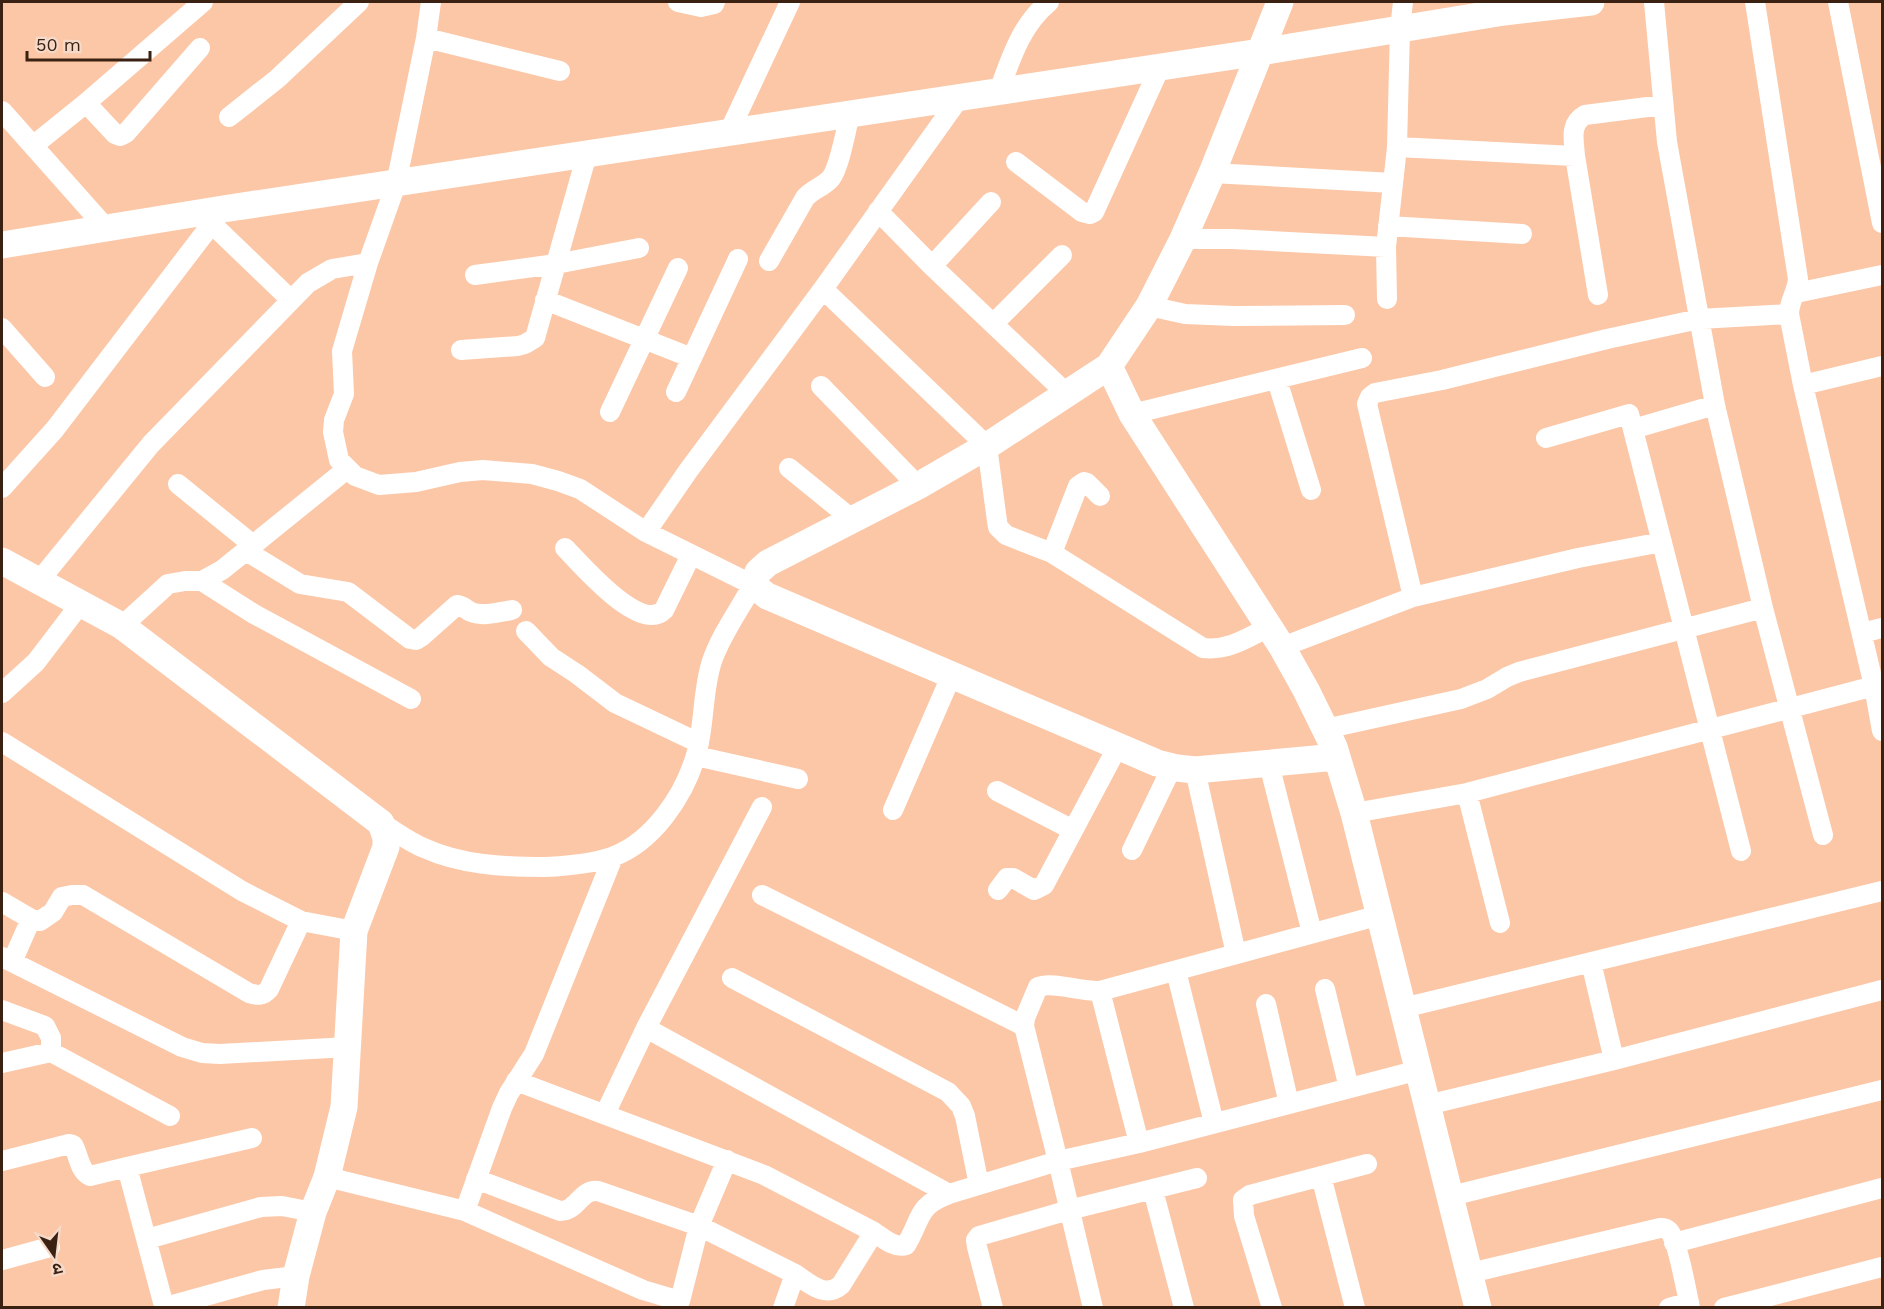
<svg xmlns="http://www.w3.org/2000/svg" width="1884" height="1309" font-family="'Work Sans','Noto Sans Devanagari',sans-serif">
<rect width="100%" height="100%" fill="#fcc7a6"/>
<g fill="none" stroke-linecap="round" stroke-linejoin="round">
<path stroke="#fff" stroke-width="20" d="M678 2 701 7 714 4 715 2
M1654 2 1667 142 1715 405 1763 608 1823 835
M1755 2 1798 279C1797 292 1789 301 1789 314L1803 385 1874 686 1882 731
M1838 2 1882 223
M426 38 560 71
M999 91C1011 58 1021 25 1049 2
M86 103 115 134 120 136 126 133 200 48
M2 111 106 228
M229 117 277 79 359 2
M729 132 790 2
M34 145 86 103 203 2
M1397 147 1575 156
M1016 162 1082 212 1090 214 1094 212 1160 67
M1212 173 1393 183
M878 211 932 266 1066 393
M212 224 291 300
M1388 226 1522 234
M1183 239H1232L1386 247
M769 261 805 198C812 189 824 187 831 178 840 166 846 129 850 114
M932 266 991 202
M475 275 556 264 639 248
M823 289 987 446 997 521 998 527 1006 535 1052 553 1203 648C1228 651 1247 638 1269 627
M1796 293 1882 275
M1598 295 1575 156C1574 140 1569 124 1585 115L1663 105
M1387 299 1386 247 1397 147 1400 29 1403 2
M545 300 692 358
M1149 306 1185 314 1234 316 1345 315
M993 324 1062 255
M2 328 45 377
M461 350 518 346 525 344 535 338 587 154
M1277 380 1311 490
M1803 385 1882 366
M821 386 918 486
M676 392 738 259
M610 412 678 268
M1132 414 1362 358
M1633 429 1715 405
M1546 438 1629 414 1741 851
M789 468 853 520
M178 484 253 545
M2 488 55 429 223 209
M646 532 688 471 823 289 960 97
M565 548C581 564 640 634 664 610L691 555
M246 551 300 584 348 592 410 639 416 640 421 637 457 605C464 606 465 609 471 612 482 617 500 612 512 610
M1052 553 1078 486 1084 482 1087 483 1100 496
M39 581 151 444 308 283 332 269 368 263
M202 581 254 614 411 699
M1413 597 1367 404 1370 397 1375 393 1442 380 1607 339 1699 319 1789 314
M122 626 168 584 185 581H202L222 570 347 469
M526 631 551 657 577 674 615 703 699 743
M1862 633 1882 628
M1282 647 1413 597 1578 558 1662 542
M2 693 36 662 81 603
M1325 729 1461 699 1487 689 1507 677 1519 672 1763 608
M2 742 242 891 301 921
M696 756 798 779
M1269 764 1312 933
M1195 770 1236 954
M997 791 1073 830
M1467 793 1500 923
M893 810 952 674
M1354 813 1467 793 1882 684
M381 823C395 831 409 842 424 848 461 865 504 867 545 867 567 866 591 864 612 857 653 842 684 796 696 755 705 725 702 691 712 661 721 635 739 610 753 585L646 532 580 489 558 481 532 474 483 470 460 472 416 482 379 485 355 476 339 460 333 432 334 420 344 394 342 351 368 263 396 184 426 38 431 2
M1132 850 1172 767
M998 890 1007 878H1013L1034 890 1044 885 1118 746
M762 895 1024 1026
M2 902 31 919 40 921 53 912 62 897 72 895H83L249 993C258 996 263 996 269 989L301 921 354 931
M2 957 182 1047 202 1053 220 1054 348 1047
M12 962 31 919
M1591 962 1614 1060
M1176 971 1214 1123
M732 978 948 1092 961 1106 965 1116 979 1185
M1325 989 1349 1088
M1100 991 1139 1143
M1266 1004 1289 1104
M1403 1008 1882 891
M2 1010 45 1026 51 1038V1052L170 1116
M646 1028 949 1194 1058 1161 1139 1143 1419 1070
M2 1063 51 1052
M516 1081 764 1175 874 1232 841 1285C825 1299 809 1283 795 1274L783 1308
M1427 1105 1614 1060 1882 990
M605 1114 646 1028 762 807
M2 1161 69 1144 73 1145C79 1155 79 1171 90 1176L127 1167 164 1306 173 1305 263 1280 296 1276
M127 1167 252 1138
M1321 1176 1355 1308
M327 1177 465 1211 502 1108 509 1093 534 1054 613 857
M476 1179 560 1211C578 1211 580 1189 598 1191L699 1226 727 1160
M1153 1190 1184 1308
M1451 1196 1882 1090
M465 1211 643 1290 680 1301 699 1226 795 1274
M874 1232C883 1238 895 1249 906 1245 922 1219 916 1206 949 1194
M147 1239 261 1207 282 1206 313 1212
M1674 1243 1882 1188
M2 1260 50 1247
M1470 1273 1660 1228C1664 1228 1665 1227 1669 1231 1677 1239 1687 1293 1690 1308
M993 1308 977 1247 976 1240 979 1236 1069 1210 1197 1178
M1093 1308 1058 1161 1024 1026 1025 1018 1038 987C1053 981 1081 992 1100 991L1380 915
M1272 1308 1244 1216 1243 1200 1250 1195 1367 1164
M1669 1308 1689 1302
M1724 1308 1882 1267"/>
<path stroke="#fff" stroke-width="27" d="M1280 2 1212 173 1183 239 1149 306 1109 366 987 446 918 486 768 563 758 572 753 585 767 596 1157 763 1177 768 1195 770 1337 757
M2 245 223 209 1260 52 1504 12 1591 2
M1109 366 1132 414 1282 647 1306 690 1334 747 1354 813 1478 1308
M2 561 122 626 381 823 386 838V847L354 931 344 1107 327 1177 313 1212 296 1276 291 1308"/>
</g>
<rect width="1884" height="1309" fill="none" stroke="#3a2111" stroke-width="6"/>
<g transform="translate(54 1255) rotate(166)" stroke="#f5daca" stroke-width="4.5" paint-order="stroke">
<path d="M0-4.5L10 22L0 15L-10 22Z" fill="#3a2111"/>
<text y="-9" font-size="16" font-weight="bold" text-anchor="middle" fill="#3a2111">उ</text>
</g>
<path d="M27 51v9h123v-9" fill="none" stroke="#3a2111" stroke-width="3"/>
<text x="36" y="51" font-size="18" fill="#3a2111" stroke="#f5daca" stroke-width="4.5" paint-order="stroke">50 m</text>
</svg>
